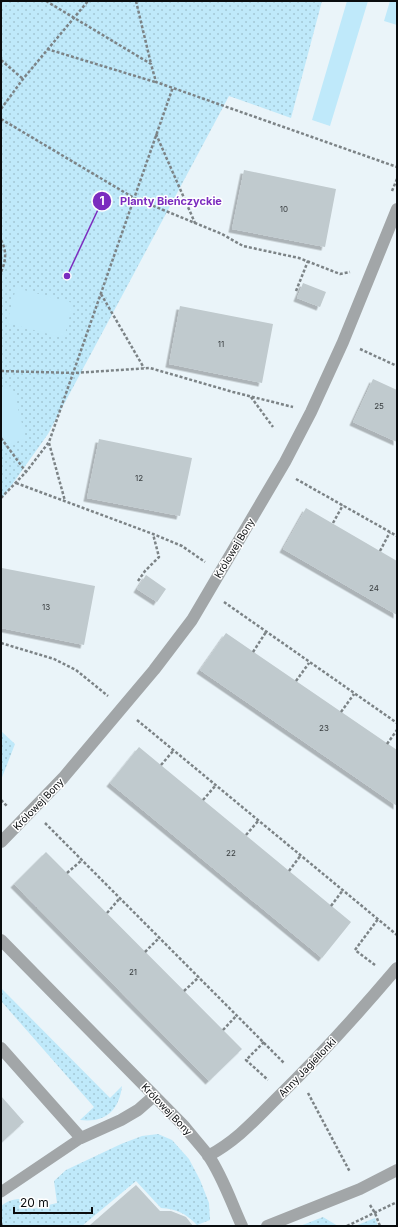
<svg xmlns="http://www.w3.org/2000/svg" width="398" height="1227" font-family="Inter,sans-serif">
<defs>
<pattern id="grass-dots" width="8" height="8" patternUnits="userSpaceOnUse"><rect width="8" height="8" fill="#bfe9fa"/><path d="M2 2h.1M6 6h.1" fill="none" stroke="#a3c7d5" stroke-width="1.8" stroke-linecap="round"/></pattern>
<filter id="shadow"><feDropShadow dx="-3.5" dy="3.5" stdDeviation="0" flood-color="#0004"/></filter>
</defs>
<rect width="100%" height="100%" fill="#eaf4f9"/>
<path fill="url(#grass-dots)" d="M1 1H322L291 118 229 96 48 434 1 500Z
M1 731 15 744 1 780Z
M1 988 110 1098 122 1086C119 1111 105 1123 80 1120L94 1107 1 1001Z
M158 1134 172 1140 189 1159 200 1180 209 1203 210 1220 197 1225C185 1213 177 1209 161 1208L136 1181 82 1226H1V1206C8 1201 12 1199 21 1199L32 1209 57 1203 54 1181 66 1170 121 1144 142 1136Z
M323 1217 338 1226H300Z
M375 1218 378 1226H355Z"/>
<path fill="#bfe9fa" d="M347 1H368L330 126 312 120Z
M390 1H397V25L384 21Z
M16 288 73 303 64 338 7 323Z
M12 386 26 439 1 446V389Z"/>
<path fill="#c0cace" filter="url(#shadow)" d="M244 170 336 189 325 247 232 229Z
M303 283 326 292 320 307 297 298Z
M180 306 273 324 262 383 169 364Z
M373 379 397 390V442L353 422Z
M99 439 192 458 180 516 87 498Z
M306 508 397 561V615L283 549Z
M2 568 95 586 84 645 1 628Z
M146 575 166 589 157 602 137 589Z
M226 633 397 750V806L200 670Z
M139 747 351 922 322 958 110 783Z
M46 852 242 1049 209 1081 14 884Z
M1 1096 24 1122 1 1143Z
M136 1185 160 1211H171L186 1217 193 1226H89Z"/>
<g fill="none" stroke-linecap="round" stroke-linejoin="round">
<path stroke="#7c8386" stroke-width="2.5" stroke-dasharray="3 2" stroke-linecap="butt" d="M46 1 151 64 156 82 397 167
M136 1 151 64
M47 49 155 82
M1 60 23 79
M1 109 23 79 88 1
M1 119 134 198 222 234 243 246 299 258 340 274 350 272
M156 134 195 223
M392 191 397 179
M1 240C7 251 6 261 1 272
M296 291 308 261
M101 294 144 368
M360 349 397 366
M1 371 74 373 150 368 233 392 293 407
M251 397 273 427
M1 438 26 472
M49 443 65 501
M296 479 397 536
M16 483 153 534 182 546 205 562
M1 498 26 472 49 442 173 87
M333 523 343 505
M380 551 390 532
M138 581 145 571 159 557 153 534
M224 602 397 723
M1 643 54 659 76 670 108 696
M253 652 266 632
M296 681 309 663
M341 712 354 694
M137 720 397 935
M387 744 397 730
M161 765 174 750
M1 800 8 807
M203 800 216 785
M45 823 284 1063
M246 835 259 820
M289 871 301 855
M67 873 82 860
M331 906 343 890
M107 913 120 898
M145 952 160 937
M375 965 355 950 378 919
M184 991 199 977
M223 1030 237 1015
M264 1042 246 1060 268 1080
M308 1093 350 1172
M370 1205 375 1213 380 1226
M1 1223 2 1226
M347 1226 397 1202"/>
<path stroke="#a2a6a8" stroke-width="11" d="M1 1192 81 1138"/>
<path stroke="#a2a6a8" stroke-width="12" d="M1 842 63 778 154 670 192 620 285 462 311 412 343 342 397 209
M1 940 184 1126C192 1136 200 1145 208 1155 223 1177 231 1202 242 1226
M1 1048 81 1138 121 1120 138 1110 154 1096
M208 1156C236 1141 253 1122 275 1100 318 1058 358 1014 397 968
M267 1226 360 1189 397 1170"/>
</g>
<g text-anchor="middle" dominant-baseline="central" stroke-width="3" stroke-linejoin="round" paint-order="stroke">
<g font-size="8" fill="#373c3e">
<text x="284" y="209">10</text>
<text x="221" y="344">11</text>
<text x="379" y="406">25</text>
<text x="139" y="478">12</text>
<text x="374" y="588">24</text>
<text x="46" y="607">13</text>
<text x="324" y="728">23</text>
<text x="231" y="853">22</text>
<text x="133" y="972">21</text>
</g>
<g font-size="10" fill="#090c0e" stroke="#fff">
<text transform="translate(234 548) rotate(-59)">Królowej Bony</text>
<text transform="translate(38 804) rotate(-46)">Królowej Bony</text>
<text transform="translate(307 1067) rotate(-46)">Anny Jagiellonki</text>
<text transform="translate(167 1109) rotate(46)">Królowej Bony</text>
</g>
</g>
<path fill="none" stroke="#7b2cbf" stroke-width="1.5" d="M67 276L102 201"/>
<g fill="#7b2cbf" stroke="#fff" stroke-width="1.5">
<circle cx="67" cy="276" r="4"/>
<circle cx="102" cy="201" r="10"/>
</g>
<g font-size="12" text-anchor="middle" font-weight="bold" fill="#fff">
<text x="102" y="205">1</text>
</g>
<g font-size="11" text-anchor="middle" font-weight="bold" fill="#7b2cbf" stroke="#fff" stroke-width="3" stroke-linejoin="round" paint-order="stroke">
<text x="171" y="205">Planty Bieńczyckie</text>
</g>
<rect width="398" height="1227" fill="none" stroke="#090c0e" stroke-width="4"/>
<path d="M14 1207v6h78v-6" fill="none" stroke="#090c0e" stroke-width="2"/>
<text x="20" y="1207" font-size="12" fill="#090c0e" stroke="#ffffff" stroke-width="3" paint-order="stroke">20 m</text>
</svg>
